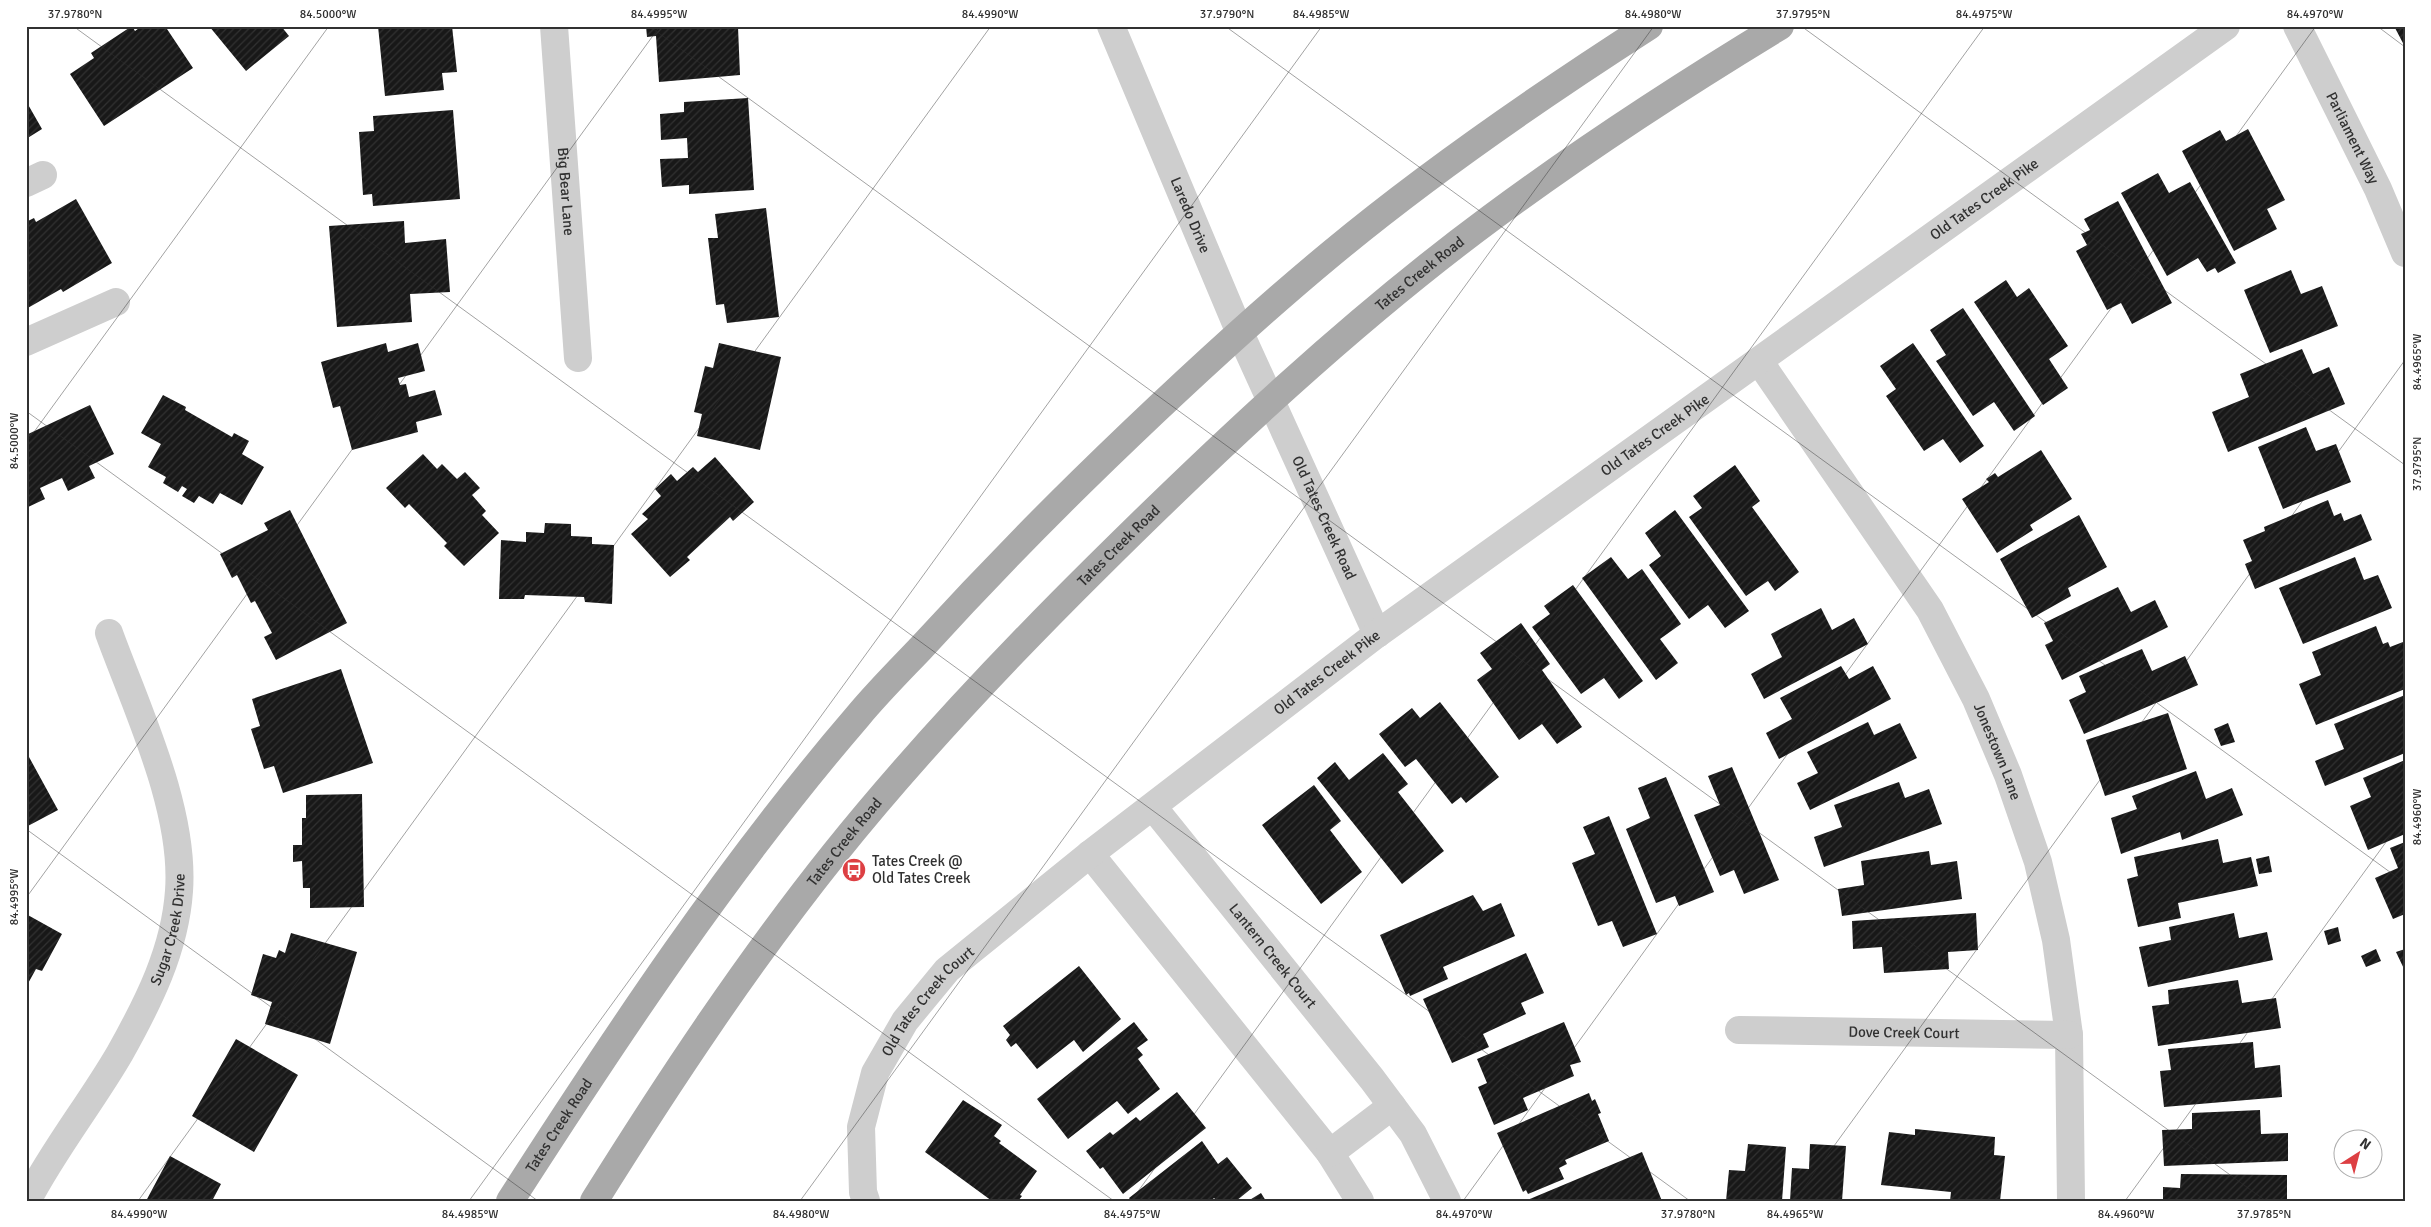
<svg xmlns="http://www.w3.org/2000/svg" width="2431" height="1227" font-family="Signika,sans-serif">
<defs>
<pattern id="building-hatch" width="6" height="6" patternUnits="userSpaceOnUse" patternTransform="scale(1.25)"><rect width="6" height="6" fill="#181818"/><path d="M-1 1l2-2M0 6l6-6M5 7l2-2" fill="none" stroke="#313131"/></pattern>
</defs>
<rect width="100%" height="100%" fill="#fff"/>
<path fill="url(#building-hatch)" d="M132 26 135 31 142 26H165L193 68 104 126 70 74 94 58 91 53Z
M209 26H281L289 36 246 71Z
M378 26H452L457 72 442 73 444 90 385 96Z
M646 26 738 27 740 75 659 82 656 36 647 37Z
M2394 26H2405V47Z
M748 98 754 190 689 194V185L662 187 660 159 688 158 687 138 661 140 660 114 684 112V102Z
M26 101 42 129 26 139Z
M453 110 460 199 373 206 372 194 363 195 359 132 374 131 373 116Z
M2248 129 2285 200 2267 209 2277 229 2234 251 2182 151 2220 130 2226 141Z
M2158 173 2169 193 2190 182 2236 263 2218 273 2215 268 2207 272 2198 258 2167 276 2121 193Z
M76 199 112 263 63 292 61 289 26 309V222L34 218 36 222Z
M2118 201 2172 303 2132 324 2121 303 2107 310 2076 251 2087 245 2081 234 2090 230 2084 219Z
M766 208 779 317 727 323 724 304 716 305 708 238H718L715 214Z
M404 221 405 243 446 239 450 292 410 294 412 322 337 327 329 226Z
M2291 270 2301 294 2322 286 2338 326 2270 353 2244 290Z
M2006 280 2017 297 2029 288 2068 346 2049 359 2068 388 2043 405 1974 302Z
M1963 308 2035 416 2014 431 1994 402 1973 416 1936 361 1946 355 1930 330Z
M386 343 388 352 418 343 425 371 398 378 400 385 406 384 409 397 435 390 442 415 416 422 418 432 352 450 340 406 333 408 321 362Z
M719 343 781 357 760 450 697 436 702 414 694 412 705 366 713 368Z
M1913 343 1984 446 1960 463 1943 439 1924 451 1886 396 1896 389 1880 366Z
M2302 349 2313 374 2329 367 2345 404 2228 452 2212 412 2249 397 2240 374Z
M163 395 186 407 185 410 232 437 234 433 249 441 242 454 264 467 242 505 220 493 213 504 199 496 194 503 182 496 187 489 182 486 178 492 163 483 166 477 148 467 161 444 141 433Z
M90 405 114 454 89 466 95 478 68 491 62 478 40 488 45 499 26 508V435Z
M2306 427 2316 451 2336 444 2351 482 2283 509 2258 447Z
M2041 450 2072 499 2030 525 2033 530 1997 553 1962 499 1989 482 1986 479 1995 473 1998 477Z
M423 454 437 469 442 464 457 479 465 472 480 488 472 495 486 511 482 515 499 533 464 566 444 546 447 543 409 504 405 508 386 488Z
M715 457 754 502 733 521 730 517 687 557 690 560 670 577 631 534 648 519 642 514 661 496 655 489 671 474 677 481 693 467 698 472Z
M1735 465 1760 501 1752 507 1799 572 1775 591 1768 581 1746 596 1689 517 1702 508 1693 496Z
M2328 500 2334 516 2341 513 2344 521 2361 514 2372 540 2255 589 2245 564 2252 561 2243 540 2265 531 2264 527Z
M290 510 347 623 276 660 264 637 272 633 255 601 251 603 237 575 232 578 220 554 268 530 264 523Z
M1675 510 1749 611 1725 628 1708 605 1689 619 1649 565 1661 556 1645 533Z
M2079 515 2107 567 2068 588 2071 596 2032 618 2000 559Z
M545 523 571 524V536L592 537V544L614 545 612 604 585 602 584 597 525 595 524 599H499L501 540 526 542V532L544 533Z
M1611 557 1628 579 1642 569 1681 624 1660 639 1678 663 1656 680 1582 578Z
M2355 557 2364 580 2378 575 2392 608 2303 644 2279 588Z
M1573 585 1643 681 1619 699 1604 678 1581 694 1532 627 1550 614 1544 606Z
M2118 587 2131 612 2155 600 2168 627 2062 680 2045 645 2053 641 2044 623Z
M1821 608 1832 630 1854 618 1868 644 1764 699 1751 674 1782 657 1771 634Z
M1521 623 1550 664 1542 670 1582 727 1557 744 1542 724 1519 740 1477 680 1492 669 1480 653Z
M2376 626 2383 644 2388 642 2390 647 2403 642 2405 647V689L2316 725 2299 684 2321 675 2312 652Z
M2142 649 2152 671 2185 656 2198 685 2084 734 2069 700 2086 692 2079 676Z
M1841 666 1849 679 1873 666 1891 699 1779 759 1766 733 1792 719 1780 698Z
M341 669 373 763 283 793 274 766 264 769 251 729 260 726 252 699Z
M2405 695V753L2325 786 2315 761 2344 749 2334 724Z
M1440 702 1499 777 1466 803 1461 797 1452 804 1416 759 1405 767 1379 734 1412 708 1420 718Z
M2168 713 2187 769 2105 796 2086 740Z
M1868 722 1874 735 1900 723 1917 758 1810 810 1797 783 1818 773 1807 752Z
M2228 723 2235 742 2221 746 2214 729Z
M1383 753 1408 784 1398 792 1444 851 1402 884 1317 778 1335 762 1349 780Z
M29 757 58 810 26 827V758Z
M2405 760V834L2368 850 2350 806 2371 797 2363 778Z
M1732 767 1779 880 1744 894 1734 870 1720 876 1694 815 1720 805 1708 776Z
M2196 771 2206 799 2232 788 2243 815 2182 840 2180 832 2121 854 2111 818 2137 809 2132 796Z
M1666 777 1714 892 1679 906 1675 896 1656 903 1626 829 1650 818 1638 788Z
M1899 782 1905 798 1929 789 1942 824 1824 867 1814 837 1842 827 1834 805Z
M1314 785 1341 821 1330 830 1362 872 1321 904 1262 825Z
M362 794 364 907 310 908V888H303L302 861 293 862V845H302V818H306V795Z
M1609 816 1657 934 1623 947 1612 921 1598 926 1572 863 1595 854 1583 827Z
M2218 839 2223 863 2251 857 2258 886 2178 903 2181 918 2138 927 2127 879 2138 876 2134 857Z
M2405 842V914L2393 919 2375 878 2398 868 2390 848Z
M1929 851 1931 865 1957 861 1962 899 1842 916 1838 889 1864 885 1861 861Z
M2269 856 2272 872 2259 874 2256 859Z
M1473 895 1483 911 1501 903 1515 936 1443 967 1448 979 1410 996 1409 993 1406 995 1380 935Z
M1976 913 1978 950 1948 952 1949 969 1884 973 1882 947 1853 949 1852 921Z
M2234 913 2239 938 2267 932 2273 960 2148 987 2139 947 2171 940 2169 927Z
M26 914 62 934 42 971 36 969 26 987Z
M2338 927 2341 941 2328 945 2324 931Z
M291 933 357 952 330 1044 265 1024 272 1002 251 995 263 954 276 958 279 950 285 953Z
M2376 949 2381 961 2366 967 2361 956Z
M2405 949V971L2396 952Z
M1526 953 1544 993 1521 1003 1526 1014 1483 1034 1489 1047 1452 1063 1423 999Z
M1079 966 1121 1019 1083 1052 1074 1040 1037 1069 1016 1043 1011 1047 1006 1040 1010 1035 1003 1026Z
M2238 980 2242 1003 2276 998 2281 1028 2158 1046 2152 1006 2169 1004 2168 990Z
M1134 1022 1148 1040 1137 1048 1143 1055 1138 1059 1160 1089 1128 1114 1117 1101 1068 1139 1037 1099Z
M1564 1022 1581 1062 1570 1065 1574 1076 1523 1098 1528 1110 1494 1125 1478 1087 1487 1083 1477 1059Z
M236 1039 298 1075 254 1152 192 1116Z
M2253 1042 2255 1068 2280 1065 2282 1097 2164 1107 2160 1071 2171 1070 2168 1049Z
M1177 1092 1206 1128 1123 1194 1103 1167 1100 1169 1086 1151 1110 1132 1113 1135 1136 1117 1140 1121Z
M1589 1093 1592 1101 1595 1099 1601 1113 1598 1114 1609 1141 1565 1160 1567 1164 1559 1168 1564 1179 1528 1194 1526 1190 1523 1192 1497 1133Z
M963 1100 1002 1125 994 1136 1001 1141 999 1143 1037 1171 1020 1195 1022 1196 1018 1201H992L925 1152Z
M2260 1110 2261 1134 2288 1133V1161L2164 1166 2162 1130 2192 1129V1113Z
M1915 1129 1995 1137 1994 1155 2005 1156 2000 1201H1950L1951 1192 1881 1185 1889 1132 1915 1135Z
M1202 1141 1218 1164 1227 1157 1252 1188 1236 1201H1217L1214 1198 1211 1201H1131L1129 1198Z
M1748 1144 1786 1147 1782 1201H1726L1729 1170 1745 1171Z
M1810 1144 1846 1146 1842 1201H1790L1792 1168 1809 1169Z
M1642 1152 1662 1201H1525Z
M170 1156 221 1184 212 1201H146Z
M2181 1174 2287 1175V1201H2163V1187L2180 1188Z
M1261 1193 1266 1201H1248Z"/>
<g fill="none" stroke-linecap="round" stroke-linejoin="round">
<g stroke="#cecece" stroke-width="28">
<path id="s1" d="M554 26 578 358"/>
<path id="s2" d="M1111 26 1240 333 1377 634"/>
<path id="s3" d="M2297 26 2378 189 2405 253"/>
<path d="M26 183 43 175"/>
<path d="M26 342 116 302"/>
<path id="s4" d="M1759 361 1930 610 1976 699 2008 775 2038 862 2056 940 2069 1035 2071 1201"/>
<path id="s5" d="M1153 807 1372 1079 1413 1134 1447 1201"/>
<path d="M1090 854 1330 1153 1360 1201"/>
<path id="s6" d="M1739 1030 2069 1035"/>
<path d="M1330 1153 1392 1106"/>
<path id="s7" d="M27 1201C54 1149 91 1103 120 1053 148 1003 175 950 179 891 185 809 137 710 109 633"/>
<path id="s8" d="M866 1201 863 1192 861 1127 875 1073 905 1021 947 970 1090 854 1377 634 2226 26"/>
</g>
<g stroke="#a9a9a9" stroke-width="28">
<path id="s9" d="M510 1201C618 1033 728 867 858 716 877 693 899 671 920 649 972 592 1026 536 1081 482 1162 403 1245 325 1332 253 1432 170 1540 96 1649 26"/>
<path id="s10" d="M594 1201C669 1081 747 963 835 853 916 752 1006 657 1098 566 1220 445 1353 320 1491 218 1584 149 1681 86 1780 26"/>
</g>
</g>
<path fill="none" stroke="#313131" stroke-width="1" stroke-opacity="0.45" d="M73 26 1690 1201M649 26 2266 1201M1225 26 2405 883M1801 26 2405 465M2377 26 2405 47M26 411 1114 1201M26 443 329 26M26 829 538 1201M26 898 660 26M138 1201 991 26M469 1201 1322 26M800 1201 1654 26M1131 1201 1985 26M1463 1201 2316 26M1794 1201 2405 360M2125 1201 2405 816"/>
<defs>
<g id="bus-disc" transform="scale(1.25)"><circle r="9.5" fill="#dd3f43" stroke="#fff"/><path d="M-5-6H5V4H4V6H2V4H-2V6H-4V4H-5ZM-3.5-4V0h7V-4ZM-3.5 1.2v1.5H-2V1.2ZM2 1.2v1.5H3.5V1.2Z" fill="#fff"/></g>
</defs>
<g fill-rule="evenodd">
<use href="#bus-disc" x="854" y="870"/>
</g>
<g text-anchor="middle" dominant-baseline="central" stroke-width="5" stroke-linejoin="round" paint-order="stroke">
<g font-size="15" fill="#313131" stroke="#fff">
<text stroke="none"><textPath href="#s3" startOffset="125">Parliament Way</textPath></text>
<text stroke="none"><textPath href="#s1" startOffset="166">Big Bear Lane</textPath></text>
<text stroke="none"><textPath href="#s8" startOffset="1549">Old Tates Creek Pike</textPath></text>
<text stroke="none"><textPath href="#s2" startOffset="205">Laredo Drive</textPath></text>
<text stroke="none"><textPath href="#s10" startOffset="1248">Tates Creek Road</textPath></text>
<text stroke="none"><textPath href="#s8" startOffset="1144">Old Tates Creek Pike</textPath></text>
<text stroke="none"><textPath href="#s2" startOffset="536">Old Tates Creek Road</textPath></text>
<text stroke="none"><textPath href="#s10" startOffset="842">Tates Creek Road</textPath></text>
<text stroke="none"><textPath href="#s8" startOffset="739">Old Tates Creek Pike</textPath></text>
<text stroke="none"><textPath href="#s4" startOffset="459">Jonestown Lane</textPath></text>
<text stroke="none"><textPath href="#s10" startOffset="438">Tates Creek Road</textPath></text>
<text stroke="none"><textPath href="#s7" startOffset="309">Sugar Creek Drive</textPath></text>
<text stroke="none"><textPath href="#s5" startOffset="191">Lantern Creek Court</textPath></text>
<text stroke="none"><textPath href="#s8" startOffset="220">Old Tates Creek Court</textPath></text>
<text stroke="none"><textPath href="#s6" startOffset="165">Dove Creek Court</textPath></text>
<text stroke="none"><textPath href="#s9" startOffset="90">Tates Creek Road</textPath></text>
</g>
<g font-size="15" fill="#313131" stroke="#fff" text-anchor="start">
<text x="872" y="861">Tates Creek @<tspan x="872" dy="17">Old Tates Creek</tspan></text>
</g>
</g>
<rect width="2431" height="1227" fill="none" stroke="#ffffff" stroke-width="55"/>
<g transform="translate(2358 1154) rotate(36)"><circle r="24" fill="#ffffff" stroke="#adadad"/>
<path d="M0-4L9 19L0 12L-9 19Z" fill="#dd3f43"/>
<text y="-8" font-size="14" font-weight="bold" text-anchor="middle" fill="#313131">N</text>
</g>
<rect x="28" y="28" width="2376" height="1172" fill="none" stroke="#313131" stroke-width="2"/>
<g font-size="12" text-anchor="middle" fill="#313131">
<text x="75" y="18">37.9780°N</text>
<text x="328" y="18">84.5000°W</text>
<text x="659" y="18">84.4995°W</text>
<text x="990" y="18">84.4990°W</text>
<text x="1227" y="18">37.9790°N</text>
<text x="1321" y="18">84.4985°W</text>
<text x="1653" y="18">84.4980°W</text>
<text x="1803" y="18">37.9795°N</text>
<text x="1984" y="18">84.4975°W</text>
<text x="2315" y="18">84.4970°W</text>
<text transform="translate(2417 362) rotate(-90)" y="4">84.4965°W</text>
<text transform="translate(14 441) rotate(-90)" y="4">84.5000°W</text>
<text transform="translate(2417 464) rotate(-90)" y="4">37.9795°N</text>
<text transform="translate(2417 817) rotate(-90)" y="4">84.4960°W</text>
<text transform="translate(14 897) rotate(-90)" y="4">84.4995°W</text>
<text x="139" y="1218">84.4990°W</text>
<text x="470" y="1218">84.4985°W</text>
<text x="801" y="1218">84.4980°W</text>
<text x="1132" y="1218">84.4975°W</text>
<text x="1464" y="1218">84.4970°W</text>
<text x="1688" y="1218">37.9780°N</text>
<text x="1795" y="1218">84.4965°W</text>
<text x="2126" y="1218">84.4960°W</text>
<text x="2264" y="1218">37.9785°N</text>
</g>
</svg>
